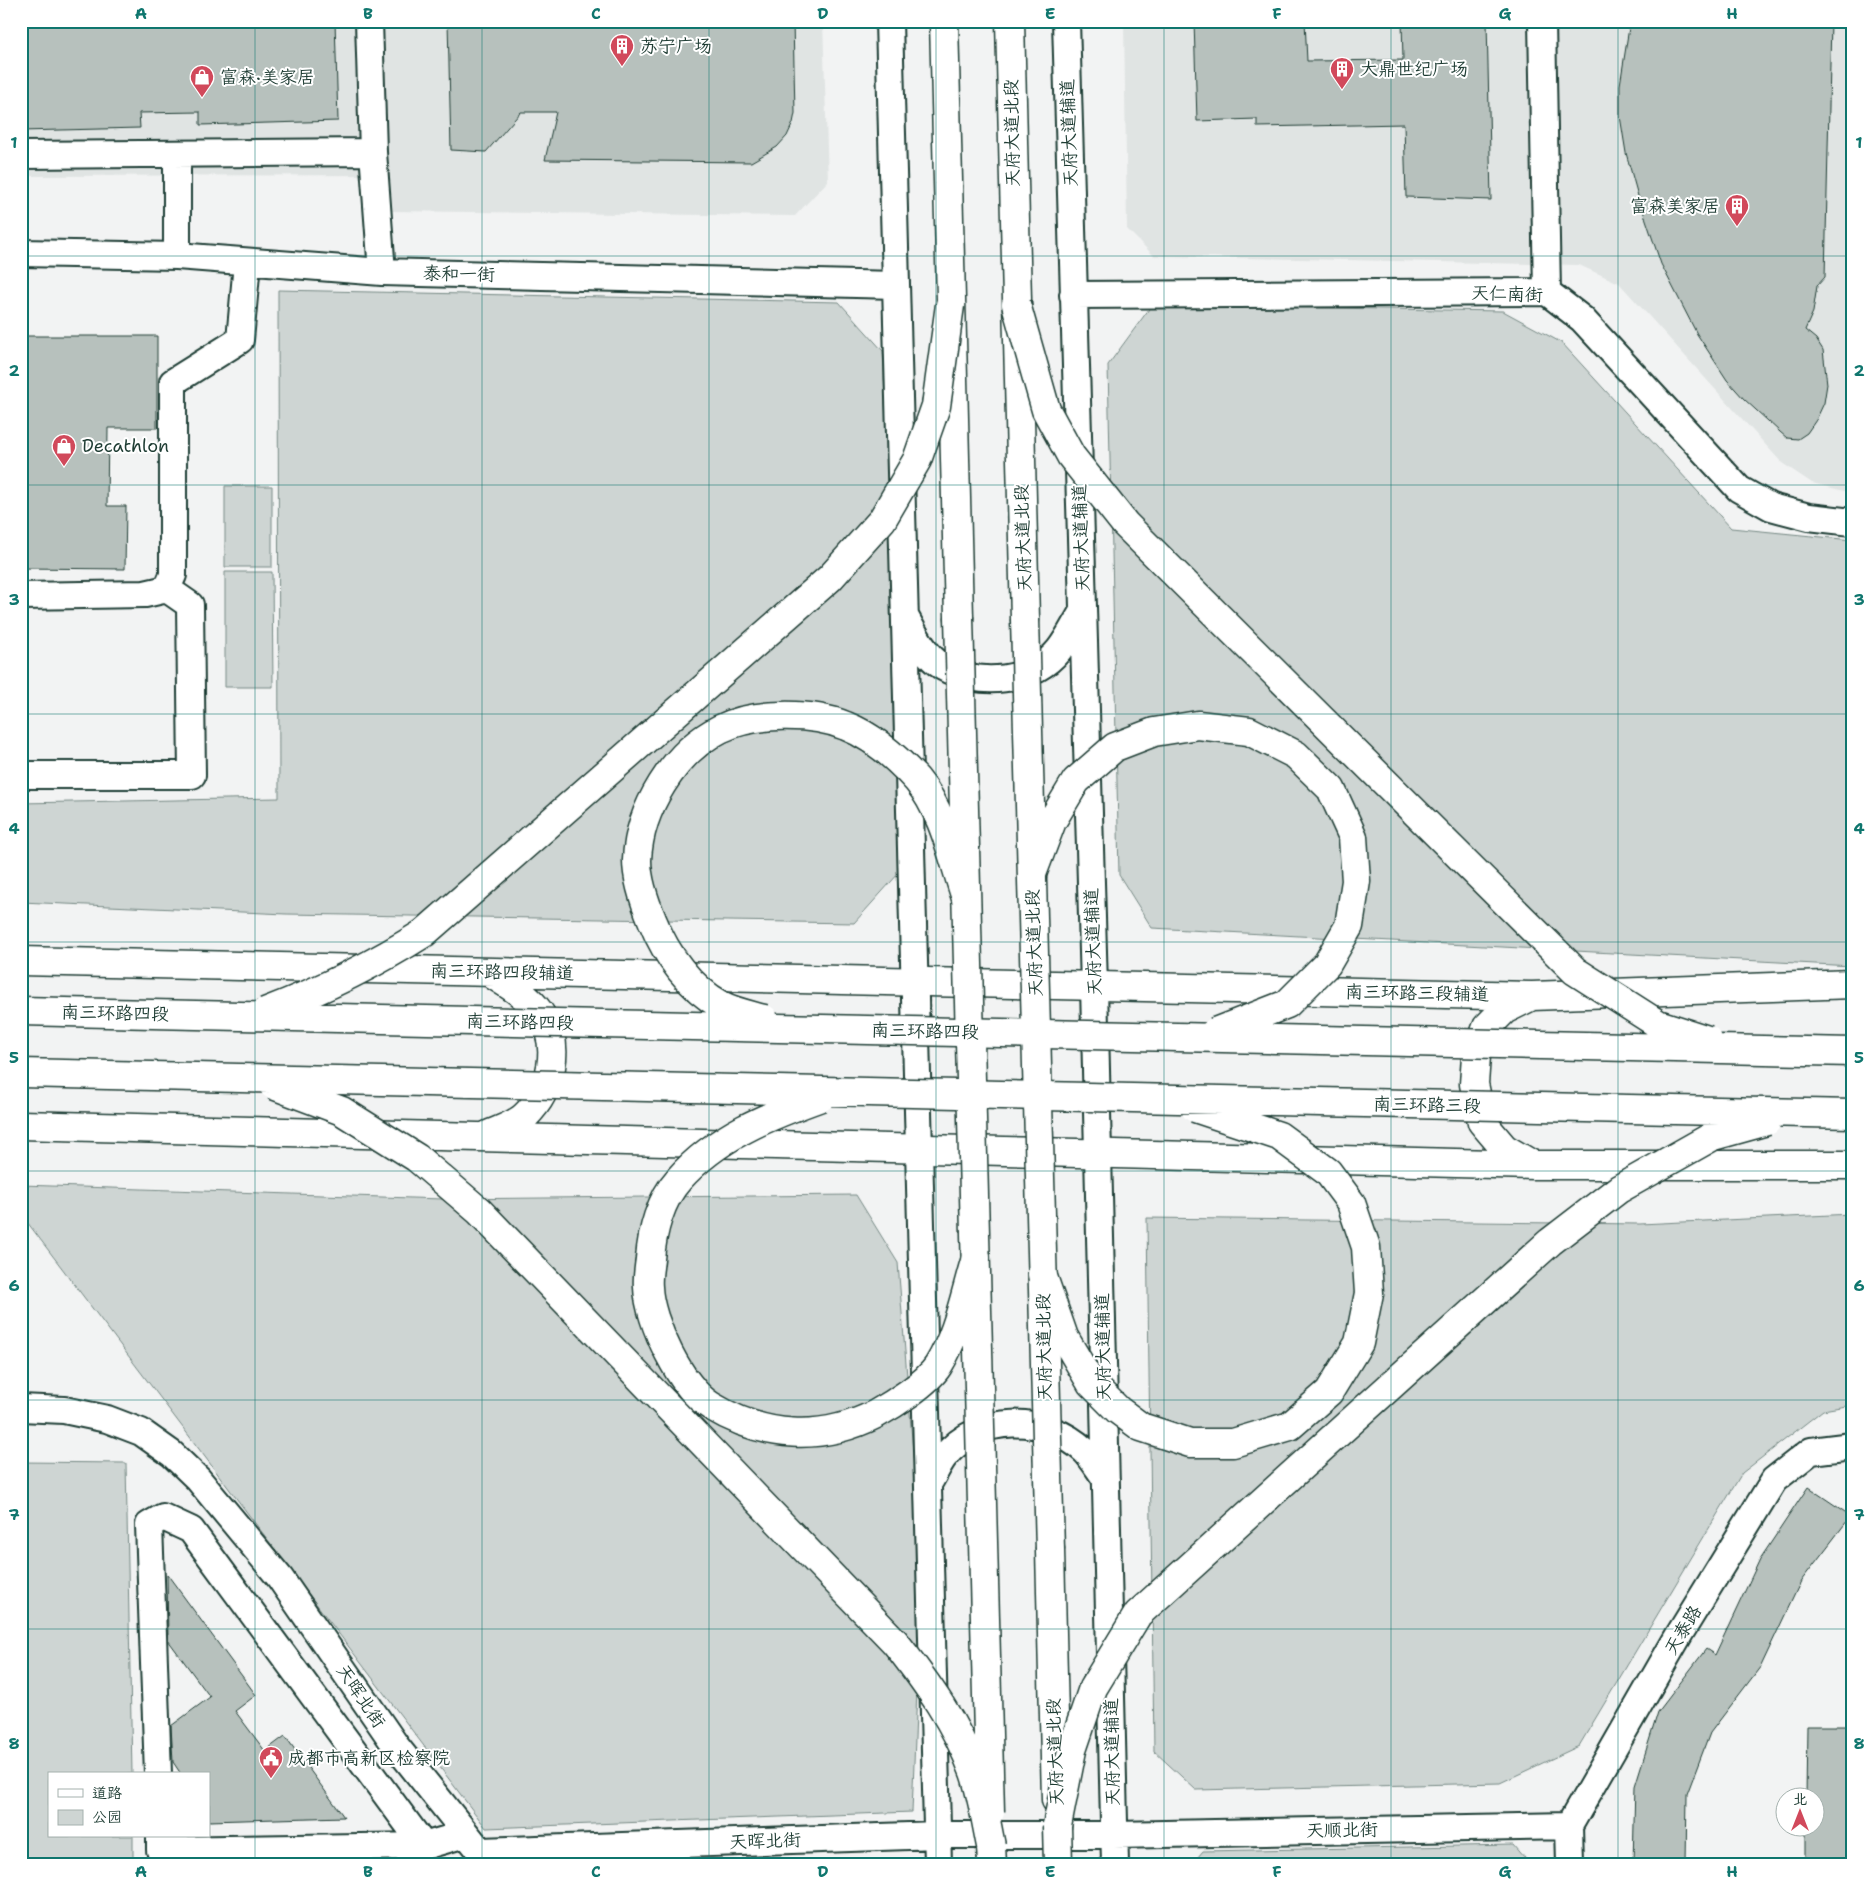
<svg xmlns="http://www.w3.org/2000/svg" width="1873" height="1885" font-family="'Shantell Sans','LXGW WenKai TC',sans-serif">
<rect width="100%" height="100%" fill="#f2f3f3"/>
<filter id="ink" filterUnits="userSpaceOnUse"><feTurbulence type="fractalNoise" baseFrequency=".02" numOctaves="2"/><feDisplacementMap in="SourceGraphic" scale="10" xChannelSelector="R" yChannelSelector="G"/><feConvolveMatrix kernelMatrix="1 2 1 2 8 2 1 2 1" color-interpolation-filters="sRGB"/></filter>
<g filter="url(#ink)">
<path fill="#e0e4e3" d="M21 21H823L828 181 795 216 387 211 386 175 21 176Z
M1124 21H1852V491H1844L1812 483 1782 463 1619 283 1579 265 1154 256 1127 229Z"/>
<path fill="#ced5d3" stroke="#768984" d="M278 290 839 302 883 351 896 673 899 873 854 923 286 914 21 902V803L279 798Z
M1152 305 1503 311 1562 343 1731 528 1852 540V966L1152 928 1119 875 1108 365Z
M225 486H272V567H225Z
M225 572H272L273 687H225Z
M21 1185 442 1199 856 1195 898 1263 922 1566 912 1812 486 1828 21 1214Z
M1852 1214V1405L1823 1410 1742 1473 1579 1746 1500 1783 1196 1790 1154 1751 1147 1218 1640 1224Z
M21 1462 126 1463 132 1774H49V1836H133V1864H21Z
M1513 1845 1529 1864H1192L1203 1851Z"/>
<path fill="#b7c1bd" stroke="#1f3d34" d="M21 21H335L338 121 200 125V112L139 113 140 128 21 131Z
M448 21H793L795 113 793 123 787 136 777 147 751 162 545 160 556 112H521L486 152 451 150Z
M1194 21H1305L1307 61 1403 60 1402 21H1487L1491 200 1406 197 1404 124 1257 127V119L1197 121Z
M1630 21H1831L1825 277 1817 286 1813 312 1805 330 1816 339 1823 350 1827 384 1824 403 1816 420 1807 433 1798 439 1787 438 1780 432 1744 399 1727 380 1697 334 1661 264 1638 196 1626 153 1620 116V85Z
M21 336H157V428H108L107 506H126L125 569 21 568Z
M1808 1487 1851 1516 1801 1581 1761 1666 1710 1733 1687 1794 1686 1863 1633 1862 1635 1786 1658 1712 1706 1649 1715 1655 1760 1559Z
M167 1574 256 1695 235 1711 265 1751 285 1736 344 1817 209 1821V1774H181L173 1762 171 1726 210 1697 168 1640Z
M1807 1726H1852V1864H1806V1828H1816V1798H1806Z"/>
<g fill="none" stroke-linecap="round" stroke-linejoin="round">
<g stroke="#1f3d34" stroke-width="30">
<path id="minor" d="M369 21 373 152 382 272
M889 21 938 1864
M1066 21 1094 986 1115 1864
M1542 21 1547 292
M177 154V256
M21 155 373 152
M21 253 177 256 382 272 896 285
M1073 295 1547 292 1582 319 1739 489 1771 507 1809 517 1852 522
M21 596 145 594 167 589 173 575V382L240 340 247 263
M906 618C915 635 926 657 943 667 978 687 1032 683 1059 650 1068 639 1075 624 1083 611
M21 775H192L190 605 167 589
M21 1408 64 1410 107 1419 141 1432 172 1454 198 1479 280 1578 396 1746 480 1851
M928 1484C934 1475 938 1465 944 1457 980 1413 1045 1414 1085 1451 1093 1459 1099 1470 1106 1479
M158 1774 149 1525 163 1517 191 1530 424 1846
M160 1836V1850L424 1846 465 1834
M480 1851 938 1835H1114L1569 1826
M1570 1864 1569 1826 1680 1633 1774 1480 1811 1451 1852 1446"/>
</g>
<g stroke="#1f3d34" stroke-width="31">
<path id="major" d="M944 21 959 617
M1010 21 1025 619
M21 961 1532 996 1852 984
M1532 996 1504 1010 1487 1027 1476 1056 1474 1084 1482 1122 1504 1148 1533 1165
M21 1125 1533 1165H1852
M488 1135C499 1130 516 1125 525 1116 552 1090 563 1044 539 1012 526 994 507 984 489 972
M1050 1550 1056 1800
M991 1846 992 1864"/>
</g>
<use href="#minor" stroke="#fff" stroke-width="26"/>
<use href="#major" stroke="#fff" stroke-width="28"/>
<g stroke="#1f3d34" stroke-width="31" stroke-linecap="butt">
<path id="major-bridge" d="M959 617 990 1812
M1025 619 1050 1550
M1057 1826 1058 1864"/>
</g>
<g stroke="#1f3d34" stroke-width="31" stroke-linecap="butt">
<path id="highway-bridge" d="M1016 304 1046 410 1071 456 1125 524 1575 971 1658 1024 1708 1040
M1032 874 1052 821 1076 781 1115 747 1154 732 1198 725 1249 731 1296 755 1331 789 1353 837 1356 881 1349 926 1327 964 1287 1004 1215 1032
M21 1011 1852 1052
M265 1012C322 990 372 966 424 933L830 578 882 520 917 460 936 406 950 305
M764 1019C750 1015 734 1012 721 1005 690 988 666 955 653 922 645 903 637 881 637 860 639 809 674 752 720 729 753 712 812 712 846 726 872 736 898 759 917 780 944 812 953 860 966 898
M21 1073 1852 1114
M273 1085 342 1111 417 1158 479 1211 895 1642C927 1683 956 1723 974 1772 982 1795 986 1822 991 1846
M821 1097C768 1116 717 1136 679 1179 660 1200 652 1232 650 1259 649 1268 647 1278 648 1287 649 1321 681 1388 711 1406 764 1438 821 1442 876 1414 894 1404 927 1383 938 1366 958 1334 965 1293 976 1258
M1042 1274 1064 1337 1091 1383 1118 1410 1141 1427 1190 1443H1233L1290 1426 1329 1392 1359 1343 1369 1293 1366 1247 1351 1203 1328 1172 1279 1136 1195 1108
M1057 1826 1072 1750 1093 1688 1138 1614 1550 1242 1619 1189 1713 1136 1767 1121"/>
</g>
<use href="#major-bridge" stroke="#fff" stroke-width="28"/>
<use href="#highway-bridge" stroke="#fff" stroke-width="28"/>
</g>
</g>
<path fill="none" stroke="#0f766e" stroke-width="1" stroke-opacity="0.55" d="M255 21V1864M482 21V1864M709 21V1864M936 21V1864M1164 21V1864M1391 21V1864M1618 21V1864M21 256H1852M21 485H1852M21 714H1852M21 942H1852M21 1171H1852M21 1400H1852M21 1629H1852"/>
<defs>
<g id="building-pin" transform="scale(1.25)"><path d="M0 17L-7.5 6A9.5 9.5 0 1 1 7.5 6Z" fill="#d1495b" stroke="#fff"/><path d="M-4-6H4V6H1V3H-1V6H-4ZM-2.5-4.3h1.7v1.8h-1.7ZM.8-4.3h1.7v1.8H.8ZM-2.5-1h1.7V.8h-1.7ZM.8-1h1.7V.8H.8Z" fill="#fff"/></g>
<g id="shop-pin" transform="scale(1.25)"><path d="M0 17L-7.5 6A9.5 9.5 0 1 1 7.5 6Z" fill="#d1495b" stroke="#fff"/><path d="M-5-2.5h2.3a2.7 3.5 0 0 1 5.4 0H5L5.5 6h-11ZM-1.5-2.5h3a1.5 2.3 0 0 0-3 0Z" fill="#fff"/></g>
<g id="civic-pin" transform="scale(1.25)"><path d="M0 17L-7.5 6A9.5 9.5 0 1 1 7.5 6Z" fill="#d1495b" stroke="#fff"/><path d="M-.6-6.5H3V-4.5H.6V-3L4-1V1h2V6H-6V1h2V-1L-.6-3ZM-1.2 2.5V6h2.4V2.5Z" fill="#fff"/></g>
</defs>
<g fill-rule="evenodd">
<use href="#building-pin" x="622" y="46"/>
<use href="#building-pin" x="1342" y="69"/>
<use href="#shop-pin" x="202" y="77"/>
<use href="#building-pin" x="1737" y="206"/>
<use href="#shop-pin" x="64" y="446"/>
<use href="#civic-pin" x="271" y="1758"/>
</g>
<g text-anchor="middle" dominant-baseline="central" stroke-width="4" stroke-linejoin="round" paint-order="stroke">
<g font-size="18" fill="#1f3d34" stroke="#fff" text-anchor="start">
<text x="640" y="46">苏宁广场</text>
<text x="1360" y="69">大鼎世纪广场</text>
<text x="220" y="77">富森·美家居</text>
<text x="1720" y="206" text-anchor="end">富森美家居</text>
<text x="82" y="446">Decathlon</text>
<text x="288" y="1758">成都市高新区检察院</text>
</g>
<g font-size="18" fill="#1f3d34" stroke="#fff">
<text transform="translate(1012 133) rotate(-91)">天府大道北段</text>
<text transform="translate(1069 133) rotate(-92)">天府大道辅道</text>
<text transform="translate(459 274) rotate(1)">泰和一街</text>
<text transform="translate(1507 294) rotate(2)">天仁南街</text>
<text transform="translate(1023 538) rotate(-92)">天府大道北段</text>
<text transform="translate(1081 538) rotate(-92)">天府大道辅道</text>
<text transform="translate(1093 942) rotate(-92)">天府大道辅道</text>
<text transform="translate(1034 943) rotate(-92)">天府大道北段</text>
<text transform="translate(502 972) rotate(1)">南三环路四段辅道</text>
<text transform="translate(1417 993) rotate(1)">南三环路三段辅道</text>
<text transform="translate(115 1013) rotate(1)">南三环路四段</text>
<text transform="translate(520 1022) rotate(1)">南三环路四段</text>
<text transform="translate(925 1031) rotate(1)">南三环路四段</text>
<text transform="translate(1427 1105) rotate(1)">南三环路三段</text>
<text transform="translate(1044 1347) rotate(-91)">天府大道北段</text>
<text transform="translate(1103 1347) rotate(-91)">天府大道辅道</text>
<text transform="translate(1683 1630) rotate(-59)">天泰路</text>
<text transform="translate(361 1696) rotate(56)">天晖北街</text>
<text transform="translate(1055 1752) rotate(-92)">天府大道北段</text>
<text transform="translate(1112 1752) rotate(-91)">天府大道辅道</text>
<text transform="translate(1342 1830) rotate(-1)">天顺北街</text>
<text transform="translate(765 1841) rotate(-2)">天晖北街</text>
</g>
</g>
<rect width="1873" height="1885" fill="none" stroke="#fff" stroke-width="55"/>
<rect x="48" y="1772" width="162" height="65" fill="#ffffff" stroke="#a5b1ae"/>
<rect x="58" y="1789" width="25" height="8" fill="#ffffff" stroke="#a5b1ae"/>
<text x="92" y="1798" font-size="15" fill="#1f3d34">道路</text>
<rect x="58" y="1810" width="25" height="15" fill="#ced5d3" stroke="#a5b1ae"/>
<text x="92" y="1822" font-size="15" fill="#1f3d34">公园</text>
<g transform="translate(1800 1812)"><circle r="24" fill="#ffffff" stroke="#a5b1ae"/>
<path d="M0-4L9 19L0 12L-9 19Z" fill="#d1495b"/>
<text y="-8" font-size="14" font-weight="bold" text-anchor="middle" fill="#1f3d34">北</text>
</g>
<rect x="28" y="28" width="1818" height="1830" fill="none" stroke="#0f766e" stroke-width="2"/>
<g font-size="16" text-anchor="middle" font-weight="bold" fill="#0f766e">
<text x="141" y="19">A</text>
<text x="368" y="19">B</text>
<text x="596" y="19">C</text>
<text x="823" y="19">D</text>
<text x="1050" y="19">E</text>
<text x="1277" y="19">F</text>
<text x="1505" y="19">G</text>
<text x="1732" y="19">H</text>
<text x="14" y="148">1</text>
<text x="1859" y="148">1</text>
<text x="14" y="376">2</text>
<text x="1859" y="376">2</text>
<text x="14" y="605">3</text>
<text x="1859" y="605">3</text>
<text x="14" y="834">4</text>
<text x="1859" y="834">4</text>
<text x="14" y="1063">5</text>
<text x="1859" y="1063">5</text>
<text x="14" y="1291">6</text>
<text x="1859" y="1291">6</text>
<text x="14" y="1520">7</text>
<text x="1859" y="1520">7</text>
<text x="14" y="1749">8</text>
<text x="1859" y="1749">8</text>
<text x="141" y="1877">A</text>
<text x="368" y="1877">B</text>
<text x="596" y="1877">C</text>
<text x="823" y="1877">D</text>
<text x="1050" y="1877">E</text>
<text x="1277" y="1877">F</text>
<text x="1505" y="1877">G</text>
<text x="1732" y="1877">H</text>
</g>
</svg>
